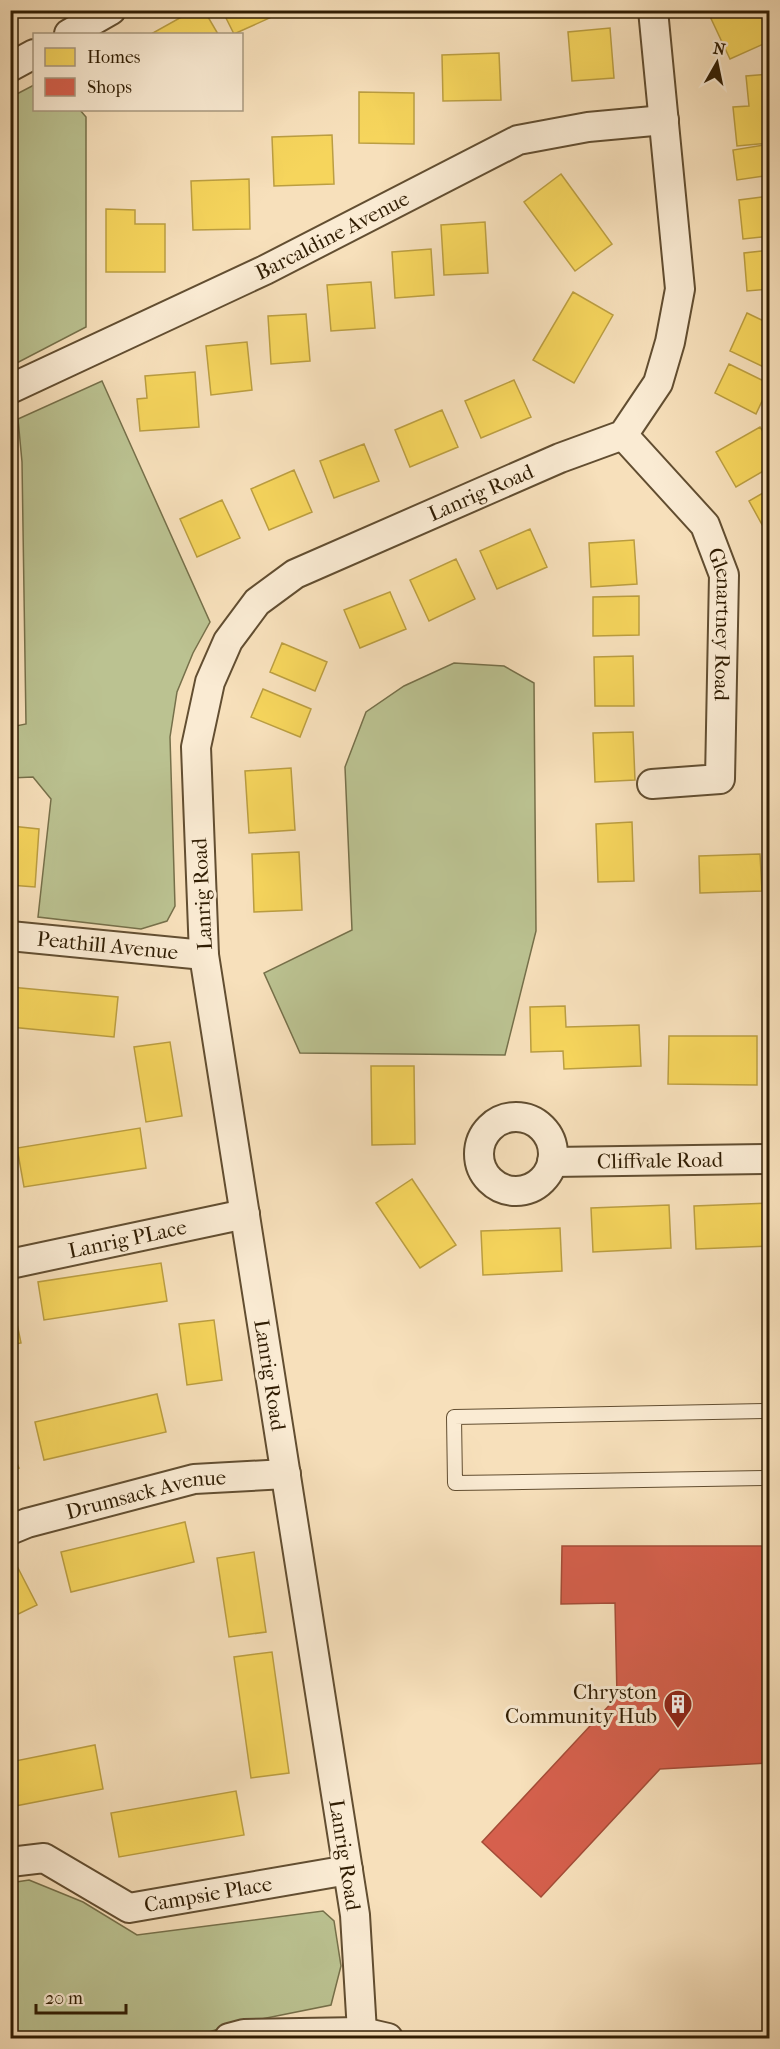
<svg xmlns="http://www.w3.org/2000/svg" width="780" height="2049" font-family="'IM FELL French Canon',serif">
<rect width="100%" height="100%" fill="#f7e0bb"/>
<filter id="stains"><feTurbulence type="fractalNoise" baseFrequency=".00333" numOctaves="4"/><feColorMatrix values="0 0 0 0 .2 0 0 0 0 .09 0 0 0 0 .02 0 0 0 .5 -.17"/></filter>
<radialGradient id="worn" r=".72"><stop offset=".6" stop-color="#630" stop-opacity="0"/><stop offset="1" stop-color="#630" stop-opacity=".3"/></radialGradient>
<path fill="#bbc291" stroke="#76704a" stroke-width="1.5" d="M34 85V110H80L86 117V327L11 366V97Z
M102 381 210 622 193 653 177 692 170 737 175 906 167 921 141 929 38 917 51 799 33 777 11 778V727L26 724 22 462 18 419Z
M454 663 504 666 534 683 536 931 505 1055 300 1053 264 973 352 930 345 767 366 712 404 686Z
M29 1880 83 1902 137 1935 323 1911 334 1921 341 1966 331 2005 231 2025 190 2038H11L10 1883Z"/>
<path fill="#f6d55c" stroke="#bb9e41" stroke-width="1.5" d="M194 10H204L218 34H151Z
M222 10H271L274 16 234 34Z
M707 10H758L770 34V41L730 59Z
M610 28 614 78 572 81 568 32Z
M499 53 501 100 443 101 442 55Z
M770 74V143L737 146 733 107 749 106 746 76Z
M359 92 414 93V144L359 143Z
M332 135 334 184 274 186 272 137Z
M770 144V175L737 180 733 150Z
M561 174 612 244 575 271 524 202Z
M249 179 250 229 193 230 191 181Z
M770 196V236L743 239 739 200Z
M106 209 135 210V224H165V272H106Z
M485 222 488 273 444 275 441 225Z
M431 249 434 295 395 298 392 252Z
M770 250V289L747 291 744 253Z
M371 282 375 328 331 331 327 285Z
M573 292 613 315 574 383 533 360Z
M747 313 770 324V370L730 351Z
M306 314 310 361 271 364 268 316Z
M247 342 252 390 211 395 206 346Z
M729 364 770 384 756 414 715 393Z
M195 372 199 427 140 431 137 399 147 398 145 376Z
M514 380 531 417 481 438 465 401Z
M442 410 458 447 410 467 395 430Z
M760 427 770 443V467L736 487 716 452Z
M364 444 379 481 334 498 320 461Z
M294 470 312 512 269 530 251 489Z
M770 489V527L765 530 749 501Z
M222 500 240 538 197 557 180 519Z
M530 529 547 567 497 589 480 551Z
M634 540 637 584 591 587 589 543Z
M456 559 475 599 429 621 410 580Z
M390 592 406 629 360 648 344 610Z
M639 596V635L593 636V597Z
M282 643 327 662 315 691 270 672Z
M633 656 634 706H595L594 657Z
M263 689 311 709 300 737 251 717Z
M633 732 635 780 595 782 593 733Z
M291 768 295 830 249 833 245 771Z
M632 822 634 881 598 882 596 824Z
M11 826 39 829 35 887 10 885Z
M299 852 302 910 254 912 252 854Z
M760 854 762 891 700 893 699 856Z
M10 987 118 997 114 1037 10 1027Z
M565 1006 566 1027 639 1025 641 1066 564 1069 563 1051 531 1052 530 1007Z
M669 1036H757V1085L668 1084Z
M170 1042 182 1116 146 1122 134 1047Z
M371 1066H414L415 1144 372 1145Z
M140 1128 146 1168 24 1187 17 1148Z
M412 1179 456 1245 420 1268 376 1203Z
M770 1203V1246L696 1249 694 1206Z
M669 1205 671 1248 593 1252 591 1208Z
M560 1228 562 1271 483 1275 481 1231Z
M161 1263 167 1301 44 1320 38 1282Z
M10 1304H13L21 1343 10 1345Z
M214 1320 222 1380 187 1385 179 1324Z
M157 1394 166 1432 44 1460 35 1422Z
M10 1447 19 1468 10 1472Z
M185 1522 194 1562 71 1592 61 1552Z
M254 1552 266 1632 229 1637 217 1558Z
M18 1568 37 1605 10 1618V1572Z
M272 1652 289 1773 251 1778 234 1657Z
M95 1745 103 1789 10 1807V1762Z
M236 1791 244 1835 119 1857 111 1813Z"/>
<path fill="#d6604d" stroke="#a44c37" stroke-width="1.5" d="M562 1546H770V1763L660 1769 541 1897 482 1842 617 1697 615 1603 561 1604Z"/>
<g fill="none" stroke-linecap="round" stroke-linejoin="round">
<g stroke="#624e31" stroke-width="16">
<path id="lane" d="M770 1411 454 1417 455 1483 770 1478"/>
</g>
<g stroke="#624e31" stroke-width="32">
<g id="street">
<path d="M69 34 111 10"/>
<path d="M10 67 34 54"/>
<path id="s1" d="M10 389 265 270 518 140 588 127 664 120"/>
<path id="s2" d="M623 435 705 525 724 575 720 779 652 784"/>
<path id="s3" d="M10 936 204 955"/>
<circle cx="516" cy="1154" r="37"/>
<path id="s4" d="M552 1162 770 1159"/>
<path id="s5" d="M10 1264 245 1214"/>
<path id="s6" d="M10 1530 27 1523 194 1479 286 1474"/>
<path id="s7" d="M10 1862 44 1858 129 1908 348 1870"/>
<path id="s8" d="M362 2032 355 1915 204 955 196 747 210 682 228 641 257 602 295 574 560 458 623 435 658 383 670 342 680 289 653 10"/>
<path d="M229 2038 244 2034 362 2032 388 2038"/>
</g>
</g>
<use href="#lane" stroke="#faebd3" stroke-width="14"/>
<use href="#street" stroke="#faebd3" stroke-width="28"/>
</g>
<defs>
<g id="building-pin" transform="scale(1.5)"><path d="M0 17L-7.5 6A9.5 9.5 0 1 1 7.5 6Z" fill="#8f2418" stroke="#faebd3"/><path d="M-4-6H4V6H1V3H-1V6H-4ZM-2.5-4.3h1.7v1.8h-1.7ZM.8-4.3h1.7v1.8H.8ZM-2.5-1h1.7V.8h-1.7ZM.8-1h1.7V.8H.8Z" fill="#fff"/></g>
</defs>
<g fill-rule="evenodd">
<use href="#building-pin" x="678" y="1704"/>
</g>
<g text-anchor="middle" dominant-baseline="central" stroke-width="6" stroke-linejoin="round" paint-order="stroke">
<g font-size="21" fill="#301d03" stroke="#faebd3">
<text stroke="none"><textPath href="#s1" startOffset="357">Barcaldine Avenue</textPath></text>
<text stroke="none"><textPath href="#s8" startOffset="1707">Lanrig Road</textPath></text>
<text stroke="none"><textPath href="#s2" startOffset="224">Glenartney Road</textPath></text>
<text transform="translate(202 894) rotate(-93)">Lanrig Road</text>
<text stroke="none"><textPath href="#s3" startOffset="98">Peathill Avenue</textPath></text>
<text stroke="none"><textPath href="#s4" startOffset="108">Cliffvale Road</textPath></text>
<text stroke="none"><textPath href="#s5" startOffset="120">Lanrig PLace</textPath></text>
<text transform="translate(270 1375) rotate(81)">Lanrig Road</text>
<text stroke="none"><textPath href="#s6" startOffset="141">Drumsack Avenue</textPath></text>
<text transform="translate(345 1855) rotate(81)">Lanrig Road</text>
<text stroke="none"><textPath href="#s7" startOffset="213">Campsie Place</textPath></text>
</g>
<g font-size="21" fill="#301d03" stroke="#faebd3" text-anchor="end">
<text x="657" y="1692">Chryston<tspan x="657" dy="24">Community Hub</tspan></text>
</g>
</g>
<rect width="780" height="2049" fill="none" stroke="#f7e0bb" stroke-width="36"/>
<rect x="12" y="12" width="756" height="2025" fill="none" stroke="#301d03" stroke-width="3"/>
<rect x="18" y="18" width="744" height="2013" fill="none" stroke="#301d03" stroke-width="1.5"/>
<rect x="33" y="33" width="210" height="78" fill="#faebd3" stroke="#a99980" stroke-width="1.5"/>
<rect x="45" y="48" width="30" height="18" fill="#f6d55c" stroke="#a99980" stroke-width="1.5"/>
<text x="87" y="63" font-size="18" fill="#301d03">Homes</text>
<rect x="45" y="78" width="30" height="18" fill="#d6604d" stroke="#a99980" stroke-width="1.5"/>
<text x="87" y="93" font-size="18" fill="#301d03">Shops</text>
<g transform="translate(717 63) rotate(9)" stroke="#faebd3" stroke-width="4.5" paint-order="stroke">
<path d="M0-4.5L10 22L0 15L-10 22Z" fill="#301d03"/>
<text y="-9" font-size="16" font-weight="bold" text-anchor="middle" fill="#301d03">N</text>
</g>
<path d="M36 2004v9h90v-9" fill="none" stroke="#301d03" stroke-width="3"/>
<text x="45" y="2004" font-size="18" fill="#301d03" stroke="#faebd3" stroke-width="4.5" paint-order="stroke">20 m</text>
<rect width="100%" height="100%" filter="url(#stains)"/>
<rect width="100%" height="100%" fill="url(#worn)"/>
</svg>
